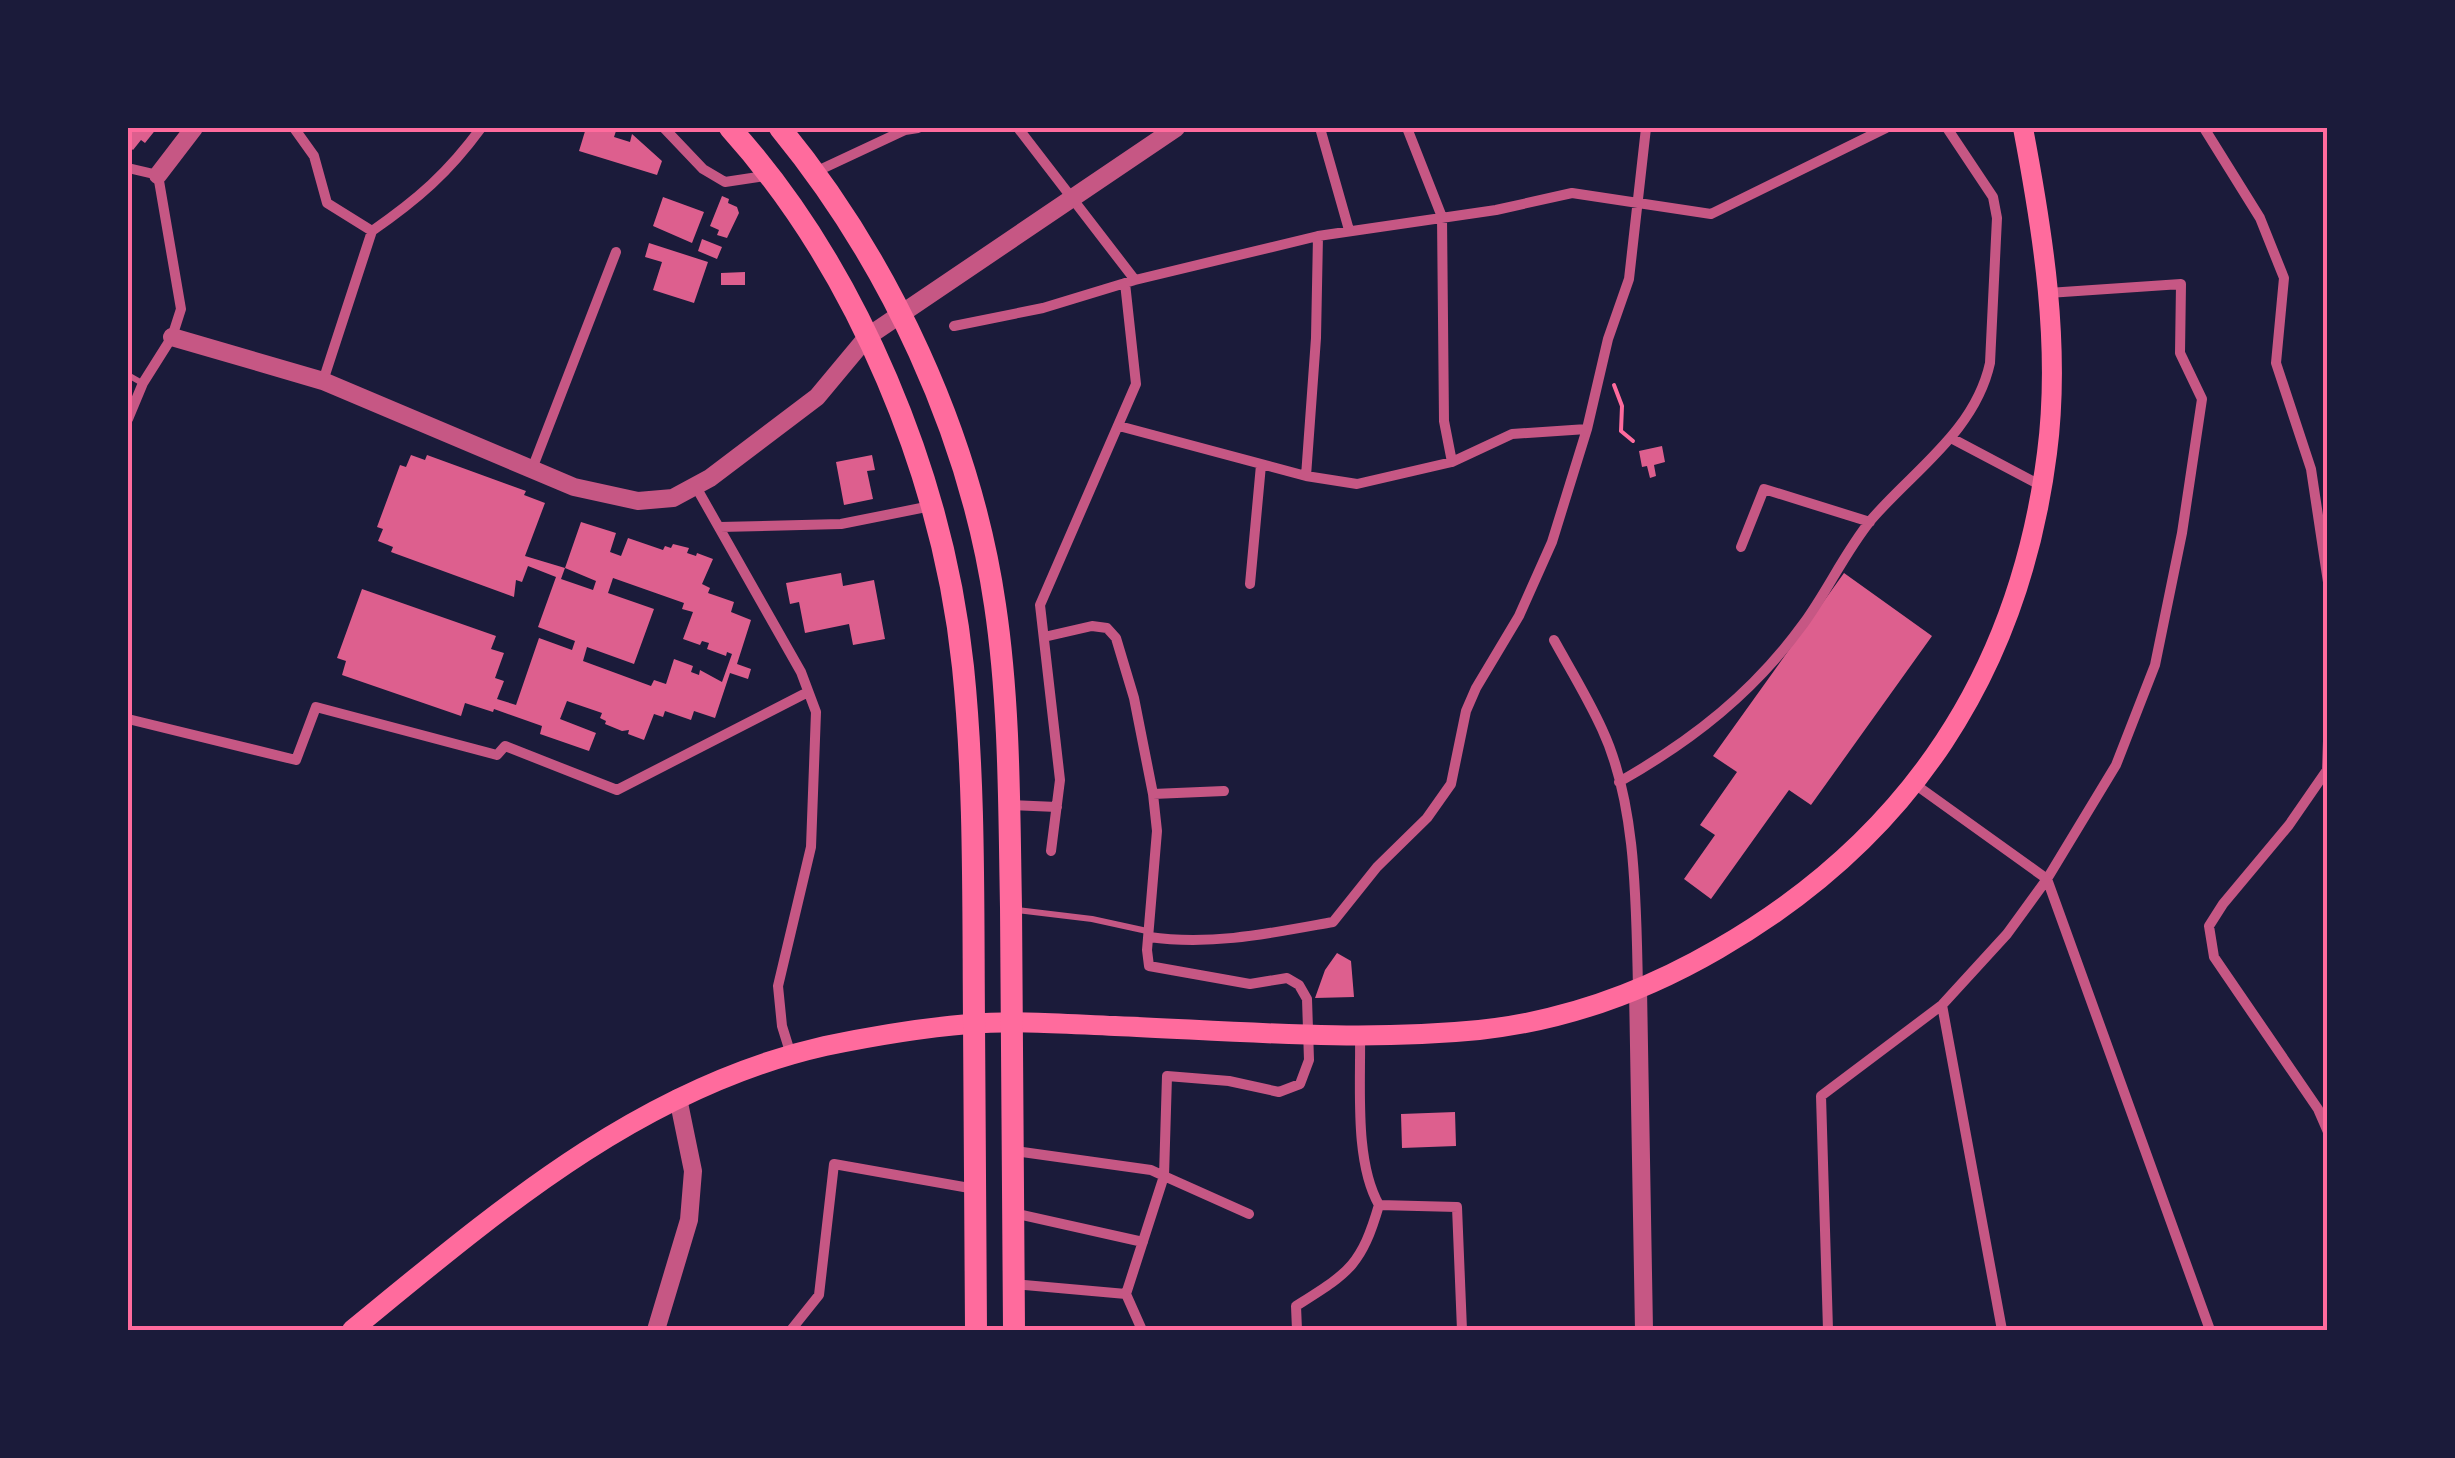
<svg xmlns="http://www.w3.org/2000/svg" width="2455" height="1458" font-family="'Archivo Narrow',sans-serif">
<rect width="100%" height="100%" fill="#1b1b3a"/>
<path fill="#dd5f8e" fill-rule="evenodd" d="M128 128H157L145 143 141 140 133 150 128 146Z
M586 128H617L614 137 630 142 632 134 662 161 657 175 579 151Z
M722 196 729 199 728 203 737 207 739 213 727 238 717 235 719 230 710 226Z
M663 197 704 212 692 243 653 226Z
M702 239 722 247 717 259 698 251Z
M649 243 708 262 694 303 653 290 662 262 645 257Z
M745 272V285H721V273Z
M1662 446 1665 462 1654 465 1656 476 1650 478 1647 466 1642 467 1639 451Z
M411 455 425 460 427 455 526 491 524 495 545 503 525 556 565 568 561 579 593 590 596 581 565 568 581 522 616 533 610 552 621 556 628 538 663 550 665 546 671 548 673 544 689 548 687 553 696 556 697 553 713 559 702 584 710 588 708 593 734 602 731 612 751 620 737 664 751 669 748 679 730 673 715 718 694 711 691 720 665 711 663 717 654 714 644 740 628 734 629 730 622 731 605 724 606 721 600 718 602 713 567 701 560 719 596 733 589 751 540 734 542 726 494 709 493 712 465 703 461 716 342 675 346 661 337 658 362 589 496 636 491 649 504 653 495 678 504 681 497 699 516 705 539 638 572 650 575 641 538 627 556 577 528 566 522 582 516 580 514 597 391 552 393 547 378 541 383 529 377 527 400 465 406 467ZM613 578 684 603 682 609 693 612 683 639 700 645 702 641 709 643 707 649 726 656 727 652 732 654 722 682 700 670 699 675 691 672 693 666 674 659 666 684 654 680 651 686 583 661 587 647 634 664 654 609 608 593Z
M872 455 875 470 867 471 873 499 844 505 836 462Z
M841 573 843 586 874 580 885 639 853 645 849 624 805 633 799 602 790 604 786 583Z
M1844 573 1932 636 1811 805 1789 790 1711 899 1684 879 1715 835 1700 825 1737 772 1713 756Z
M1337 953 1351 961 1354 997 1315 998 1325 970Z
M1455 1112 1456 1146 1402 1148 1401 1114Z"/>
<g fill="none" stroke-linecap="round" stroke-linejoin="round">
<path stroke="#ff6b9d" stroke-width="4" d="M1614 385 1622 406 1621 431 1633 441"/>
<path stroke="#c65784" stroke-width="6" d="M128 375 142 383
M1017 910 1092 919 1147 931"/>
<path stroke="#c65784" stroke-width="10" d="M294 128 314 156 327 203 372 231C418 199 448 173 481 128
M664 128 703 169 725 182 765 176
M1018 128 1135 280
M1320 128 1349 230
M1407 128 1442 217 1444 421 1452 462
M2204 128 2260 218 2284 278 2276 363 2311 469 2328 582
M128 168 158 175 181 309 172 337 143 383 128 419
M813 173 905 130 918 128
M954 326 1043 308 1135 280 1318 236 1496 210 1572 193 1711 214 1886 128
M323 381 372 231
M1119 426 1306 476 1357 484 1452 462 1512 434 1587 429
M1951 438 2042 486
M532 469 616 252
M1306 476 1316 338 1318 236
M696 487 801 672 816 712 811 847 778 986 782 1026 791 1055
M720 527 841 524 931 506
M1741 547 1764 489 1870 522
M1250 584 1261 465
M1554 640C1570 669 1588 698 1602 729 1637 804 1636 906 1638 988
M128 719 296 760 316 707 497 755 505 746 617 790 808 692
M2328 741 2327 770 2289 825 2223 904 2209 926 2214 957 2318 1109 2328 1132
M1619 782C1693 740 1754 692 1804 623 1828 590 1845 552 1871 520 1914 470 1975 431 1990 363L1997 218 1993 197 1947 128
M1916 785 2047 879 2210 1330
M1153 794 1224 791
M1010 805 1057 807
M1051 851 1060 780 1040 605 1136 384 1125 283
M1149 937C1212 946 1272 933 1333 922L1377 867 1427 818 1451 784 1466 711 1476 688 1519 616 1552 542 1587 429 1608 339 1629 279 1646 128
M1942 1005 2002 1330
M1360 1035C1361 1086 1354 1161 1379 1205
M1015 1151 1151 1170 1164 1176 1167 1076 1229 1081 1279 1092 1300 1084 1309 1060 1307 999 1299 985 1287 978 1250 984 1149 966 1147 950 1157 831 1153 794 1134 698 1116 638 1107 628 1092 626 1044 637
M1013 1213 1143 1242
M1014 1284 1126 1294 1142 1330
M1126 1294 1164 1176 1249 1214
M791 1330 819 1295 834 1164 975 1189
M1297 1330 1296 1306C1348 1273 1361 1267 1379 1205L1457 1207 1462 1330
M1828 1330 1821 1096 1942 1005 2007 934 2047 879 2116 765 2155 665 2182 533 2202 399 2180 353 2181 284 2048 293"/>
<path stroke="#c65784" stroke-width="18" d="M158 175 194 128
M172 337 323 381 574 487 638 501 673 498 710 478 817 397 867 337 1176 128
M1638 989 1644 1330
M656 1330 689 1220 693 1171 678 1098"/>
<path stroke="#ff6b9d" stroke-width="20" d="M352 1330C495 1213 639 1088 825 1046 873 1036 921 1028 969 1024 1017 1020 1066 1024 1115 1026 1236 1031 1358 1042 1479 1030 1564 1021 1644 992 1718 949 1909 839 2019 672 2047 453 2061 346 2043 233 2023 128"/>
<path stroke="#ff6b9d" stroke-width="22" d="M730 128C858 270 943 477 963 667 975 784 973 904 974 1021 974 1124 976 1227 976 1330
M780 128C889 261 970 434 995 605 1010 705 1009 807 1011 907 1013 1048 1012 1189 1014 1330"/>
</g>
<rect width="2455" height="1458" fill="none" stroke="#1b1b3a" stroke-width="260"/>
<rect x="130" y="130" width="2195" height="1198" fill="none" stroke="#ff6b9d" stroke-width="4"/>
</svg>
